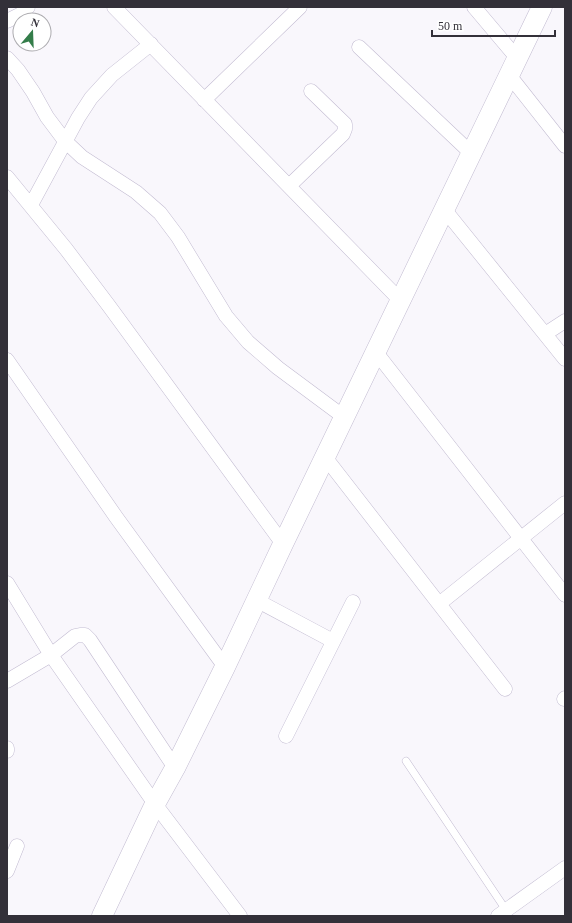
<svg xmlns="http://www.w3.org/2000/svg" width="572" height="923" font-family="'Times New Roman',serif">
<rect width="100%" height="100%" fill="#f9f7fc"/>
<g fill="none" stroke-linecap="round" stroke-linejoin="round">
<g stroke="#c2bbd1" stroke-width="8">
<path id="lane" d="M406 761 506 910"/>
</g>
<g stroke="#c2bbd1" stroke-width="15">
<path id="street" d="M114 7 400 300
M474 7 517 58
M7 21 21 14 28 7
M359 47 471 153
M7 58 18 70 33 92 47 117 65 141 82 157 136 192 160 213 178 237 226 316 248 342 278 368 344 417
M509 75 565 146
M204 100 300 7
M7 177 66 249 109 306 283 544
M289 186 343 134 345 129V124L311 91
M31 205 78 118 91 98 112 75 151 44
M444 209 565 359
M545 334 565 321
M375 351 565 595
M7 360 116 517 225 667
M325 457 505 689
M7 583 51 655 155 804 240 916
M256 600 333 641
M439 604 565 503
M7 681 51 655 75 636 80 635H85L90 640 175 768
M564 699 565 698
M286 736 353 602
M7 748V751
M7 871 17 846
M498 916 565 868"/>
</g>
<g stroke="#c2bbd1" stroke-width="21">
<path id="secondary" d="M102 916 155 804 175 768 225 667 283 544 542 7"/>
</g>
<use href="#lane" stroke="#fff" stroke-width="7"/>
<use href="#street" stroke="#fff" stroke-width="14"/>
<use href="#secondary" stroke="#fff" stroke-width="20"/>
</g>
<rect width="572" height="923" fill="none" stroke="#333039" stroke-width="16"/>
<g transform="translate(32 32) rotate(19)"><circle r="19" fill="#ffffff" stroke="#adacb0"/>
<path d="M0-3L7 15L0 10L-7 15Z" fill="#347d4a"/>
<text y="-6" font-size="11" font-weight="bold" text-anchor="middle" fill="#333039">N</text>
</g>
<path d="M432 30v6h123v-6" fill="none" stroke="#333039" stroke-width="2"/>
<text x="438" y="30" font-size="12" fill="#333039" stroke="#ffffff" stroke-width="3" paint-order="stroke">50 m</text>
</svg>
